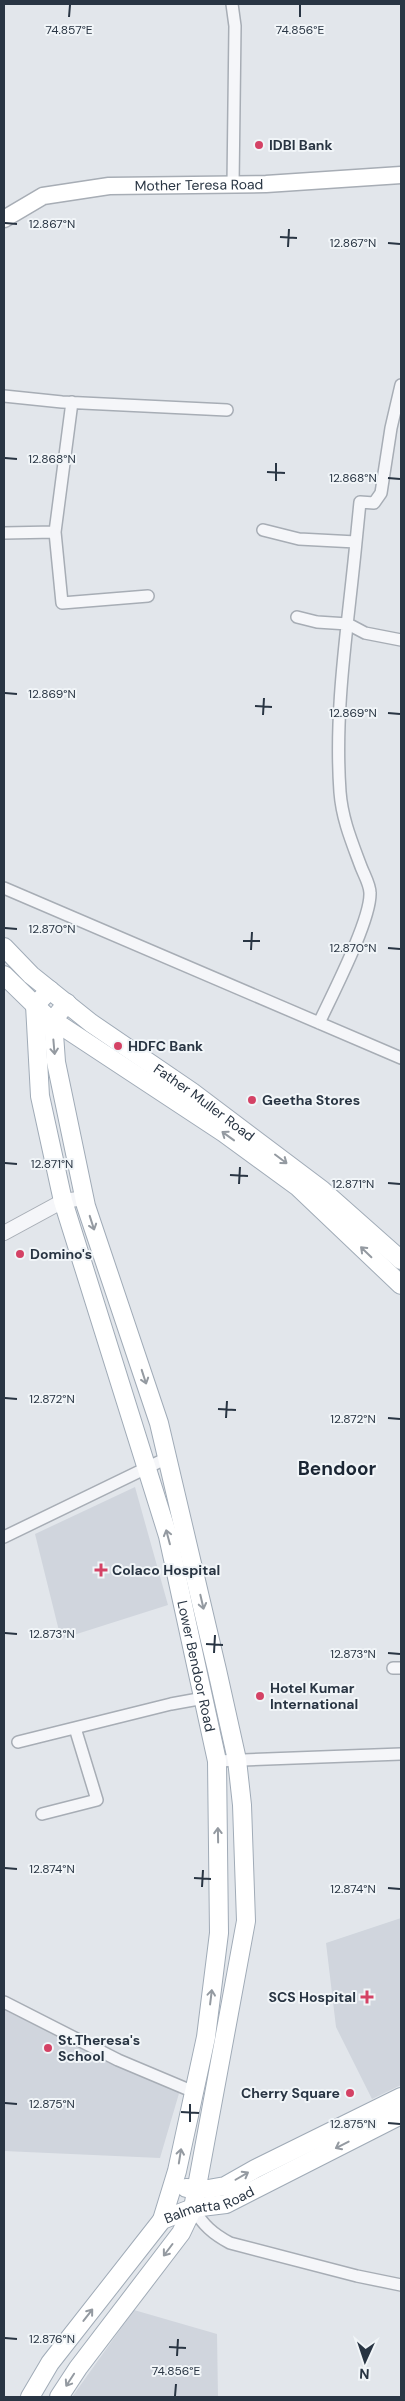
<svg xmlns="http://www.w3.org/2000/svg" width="405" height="2401" font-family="'DM Sans',sans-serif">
<rect width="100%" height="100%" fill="#e2e6eb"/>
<path fill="#d0d5dd" d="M135 1487 168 1605 61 1639 35 1534Z
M401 1918V2085L372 2099 336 2027 326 1943Z
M4 2006 180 2090 160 2158 4 2151Z
M134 2310 217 2334 218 2397H72Z"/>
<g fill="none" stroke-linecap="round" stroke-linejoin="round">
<g stroke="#a7adb5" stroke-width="14">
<path id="minor" d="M232 4 235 26 233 185
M4 396 62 402 227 410
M72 402 55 532 62 603 148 596
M263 530 299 539 356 542C348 626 334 708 340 792 342 818 351 840 360 864 363 873 370 884 370 893 371 920 332 995 319 1023
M4 533 55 532
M356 542 360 502 374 503 381 493 391 428 401 385
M297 617 317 622 348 624 365 633 401 640
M4 888 401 1058
M4 1537 167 1458
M393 1668H401
M18 1742 171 1704 204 1698
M217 1761 401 1754
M42 1814 97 1800 75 1728
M4 2002 118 2060 194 2092
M193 2208C203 2225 213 2234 230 2243L357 2276 401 2285"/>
</g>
<g stroke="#a7adb5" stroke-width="16">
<path id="tertiary" d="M4 1233 63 1201 85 1198"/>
</g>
<g stroke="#a7adb5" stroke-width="19">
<g id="secondary">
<path id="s1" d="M4 219 43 196 109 186 266 184 401 175"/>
</g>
</g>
<g stroke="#a0abb7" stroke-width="20">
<g id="primary">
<path id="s2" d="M4 947 31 975 91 1023 192 1092 322 1190 401 1260"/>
<path d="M4 975 45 1015 224 1133 298 1187 401 1285"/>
<path id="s3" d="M50 990 35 1005 40 1096 63 1201 168 1536 217 1761 219 1933 206 2037 177 2171 162 2220"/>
<path d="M186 2188 208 2189 225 2186 255 2169 401 2097"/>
<path id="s4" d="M30 2397 50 2363 162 2220 193 2208 226 2204 401 2115"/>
<path d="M59 2397 78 2368 181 2233 193 2208 246 1921 242 1805 237 1760 217 1670 159 1423 86 1206 56 1062 53 1020 67 1003"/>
</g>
</g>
<use href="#minor" stroke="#f5f6f9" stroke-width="11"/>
<use href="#tertiary" stroke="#f5f6f9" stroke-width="14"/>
<use href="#secondary" stroke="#fff" stroke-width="16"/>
<use href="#primary" stroke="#fff" stroke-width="18"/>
</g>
<defs><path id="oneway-shaft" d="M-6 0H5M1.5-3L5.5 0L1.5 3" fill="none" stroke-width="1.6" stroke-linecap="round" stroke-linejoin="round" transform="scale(1.25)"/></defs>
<g stroke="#949aa1">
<use href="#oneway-shaft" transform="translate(54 1047) rotate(85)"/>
<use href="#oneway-shaft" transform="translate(228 1136) rotate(-144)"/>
<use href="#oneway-shaft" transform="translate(281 1159) rotate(37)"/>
<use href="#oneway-shaft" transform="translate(92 1223) rotate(72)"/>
<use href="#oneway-shaft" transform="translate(366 1252) rotate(-136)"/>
<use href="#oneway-shaft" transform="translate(144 1377) rotate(72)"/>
<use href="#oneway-shaft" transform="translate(168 1537) rotate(-105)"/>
<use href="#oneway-shaft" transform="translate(202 1602) rotate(77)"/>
<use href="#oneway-shaft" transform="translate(218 1835) rotate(-91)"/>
<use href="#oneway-shaft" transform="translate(211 1997) rotate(-83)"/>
<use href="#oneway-shaft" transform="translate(342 2145) rotate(153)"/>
<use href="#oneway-shaft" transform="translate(180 2156) rotate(-81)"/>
<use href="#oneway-shaft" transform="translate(242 2176) rotate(-30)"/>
<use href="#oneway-shaft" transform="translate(168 2250) rotate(127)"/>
<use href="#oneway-shaft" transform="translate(88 2315) rotate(-52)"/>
<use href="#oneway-shaft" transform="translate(70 2380) rotate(123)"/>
</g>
<path fill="none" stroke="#293543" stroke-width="2" d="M69 17 70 5M300 17V5M5 223 17 224M280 237 297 238M388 243 400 244M288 247 289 229M5 458 17 459M267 472 285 473M388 478 400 479M276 481V463M5 693 17 694M255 706 272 707M388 713 400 714M263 715 264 698M5 928 17 929M243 941H260M388 948 400 949M251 950 252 932M5 1163 17 1164M230 1175 248 1176M388 1183 400 1184M239 1184 240 1167M5 1398 17 1399M218 1409 236 1410M226 1418 227 1401M388 1418 400 1419M5 1633 17 1634M206 1644 223 1645M214 1653 215 1635M388 1653 400 1654M5 1868 17 1869M194 1878 211 1879M202 1887 203 1870M388 1888 400 1889M5 2103 17 2104M181 2112 199 2113M190 2122V2104M388 2123 400 2124M5 2338 17 2339M169 2347 186 2348M177 2356 178 2339M175 2396 176 2384"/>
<g fill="#d44265" stroke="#f1f5f8" stroke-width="2">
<circle cx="259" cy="145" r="5"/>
<circle cx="118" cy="1046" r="5"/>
<circle cx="252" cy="1100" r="5"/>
<circle cx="20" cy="1254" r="5"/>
<path d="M98.5 1562.5h5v5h5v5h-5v5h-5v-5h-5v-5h5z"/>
<circle cx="260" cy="1696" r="5"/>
<path d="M364.5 1989.5h5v5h5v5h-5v5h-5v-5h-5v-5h5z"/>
<circle cx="48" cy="2048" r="5"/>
<circle cx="350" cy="2093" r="5"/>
</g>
<g text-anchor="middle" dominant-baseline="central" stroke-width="4" stroke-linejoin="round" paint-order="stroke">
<g font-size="14" font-weight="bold" fill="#293543" stroke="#f1f5f8" text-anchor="start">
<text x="269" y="145">IDBI Bank</text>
<text x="128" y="1046">HDFC Bank</text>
<text x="262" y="1100">Geetha Stores</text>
<text x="30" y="1254">Domino's</text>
<text x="112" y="1570">Colaco Hospital</text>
<text x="270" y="1688">Hotel Kumar<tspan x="270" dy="16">International</tspan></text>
<text x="356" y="1997" text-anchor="end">SCS Hospital</text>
<text x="58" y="2040">St.Theresa's<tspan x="58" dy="16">School</tspan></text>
<text x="340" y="2093" text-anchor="end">Cherry Square</text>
</g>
<g font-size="14" fill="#293543" stroke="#f1f5f8">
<text stroke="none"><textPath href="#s1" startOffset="202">Mother Teresa Road</textPath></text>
<text stroke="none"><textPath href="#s2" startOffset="254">Father Muller Road</textPath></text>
<text stroke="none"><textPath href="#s3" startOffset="704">Lower Bendoor Road</textPath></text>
<text stroke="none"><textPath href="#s4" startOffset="271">Balmatta Road</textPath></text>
</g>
<g font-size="19" font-weight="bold" fill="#1b2634" stroke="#f1f5f8">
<text x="337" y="1468">Bendoor</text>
</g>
</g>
<g font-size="12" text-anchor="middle" fill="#293543" stroke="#f1f5f8" stroke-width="4" stroke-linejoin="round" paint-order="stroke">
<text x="69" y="34">74.857°E</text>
<text x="300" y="34">74.856°E</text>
<text x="52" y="228">12.867°N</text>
<text x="353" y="247">12.867°N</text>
<text x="52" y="463">12.868°N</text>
<text x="353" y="482">12.868°N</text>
<text x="52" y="698">12.869°N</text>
<text x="353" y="717">12.869°N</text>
<text x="52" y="933">12.870°N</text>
<text x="353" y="952">12.870°N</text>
<text x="52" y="1168">12.871°N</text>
<text x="353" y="1188">12.871°N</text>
<text x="52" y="1403">12.872°N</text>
<text x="353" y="1423">12.872°N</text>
<text x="52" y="1638">12.873°N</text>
<text x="353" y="1658">12.873°N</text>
<text x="52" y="1873">12.874°N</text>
<text x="353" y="1893">12.874°N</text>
<text x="52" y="2108">12.875°N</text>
<text x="353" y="2128">12.875°N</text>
<text x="52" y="2343">12.876°N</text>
<text x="176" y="2375">74.856°E</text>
</g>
<rect width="405" height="2401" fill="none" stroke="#293543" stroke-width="10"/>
<g transform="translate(365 2361) rotate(183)" stroke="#f1f5f8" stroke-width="4" paint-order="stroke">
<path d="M0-4L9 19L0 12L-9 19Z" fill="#293543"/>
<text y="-8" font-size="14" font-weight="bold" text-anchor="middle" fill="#293543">N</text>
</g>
</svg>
